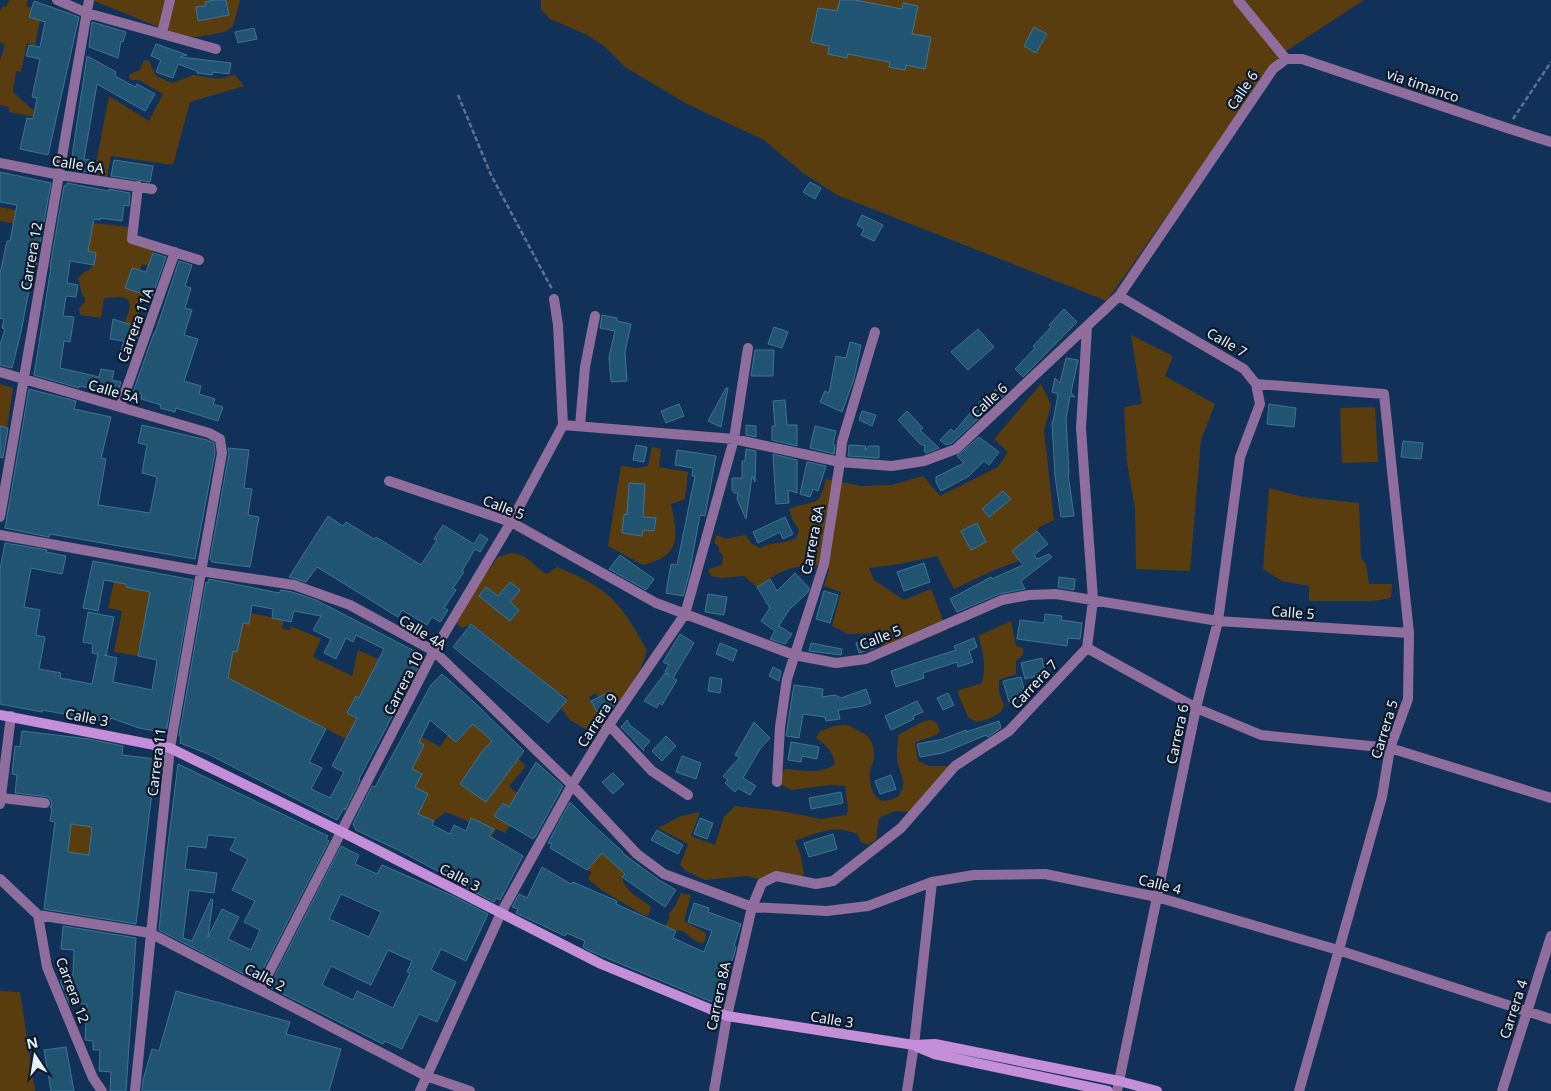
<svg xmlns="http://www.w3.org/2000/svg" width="1551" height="1091" font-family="'Noto Sans',sans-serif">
<rect width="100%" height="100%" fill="#123158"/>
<path fill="#593d0e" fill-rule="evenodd" d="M9 0H28L26 6 32 8 40 20 35 45 27 43 21 72 16 71 13 92 35 112V117L9 112V107L0 105V60L5 45 0 42V11L3 6 6 7Z
M92 0H240L233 26 225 32 197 37 178 35Z
M541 0H1364L1280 55 1107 301 837 195 803 173 764 140 687 104 625 67 604 46 587 35 550 19 541 9Z
M144 60 149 61 156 76 172 83 194 75 218 79 235 75 244 86 190 102 173 165 111 156 107 177 94 174 109 96 149 121 163 94 139 80H132L129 78V75L140 70Z
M0 207 24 212 21 225 0 221Z
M93 223 129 227 128 240 155 247 148 266 142 264 140 270 126 288 145 295 134 326 125 323 130 306 128 299 122 297 104 298 101 318 80 315 79 308 85 302V298L82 295 78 278C90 266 93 273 96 253L88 251Z
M1131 335 1173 356 1165 376 1215 404 1201 440 1190 571 1136 569 1135 509 1127 462 1124 407 1142 404Z
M0 384 13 388 7 428 0 426Z
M1041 384 1051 405 1044 430 1054 520 1039 527 1037 531 1012 551 1019 561 994 570 954 589 937 556 894 565 869 568 874 580 904 600 931 589 947 630 885 656 876 633 848 634 832 626 841 592 824 586 829 570 819 565C809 568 801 566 792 568 779 571 768 580 757 587L744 576 721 578 711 576 708 570 712 568 722 565 723 555 719 552V547L714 542 717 535 725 539 745 535 752 544 760 548C772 541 786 545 797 537L799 530 792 519 789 509C815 498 818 511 826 479L861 486 892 485 923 476 940 496 998 467 1008 452 994 439ZM1003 491 1010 500 989 517 982 509ZM977 523 986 542 971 549 961 531Z
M1375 407 1378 462 1342 463 1340 408Z
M652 447 661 449 659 467 688 472 685 499 671 504C678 537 682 555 643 565L608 546 621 466 637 468 648 466ZM624 515 656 518 654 531 643 530 642 536 622 533Z
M1269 488 1303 497 1359 503 1361 559 1366 564 1369 584H1392L1391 598 1373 601H1309V586L1282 581 1263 569Z
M511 553C531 555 530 565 547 574L557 567C575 575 595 583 610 597 625 611 638 633 647 651L641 668 619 705 611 691 598 697 596 693 589 697 597 712 608 723 598 728 587 730 570 720 561 708 568 698 556 691 472 624 462 628 455 622 483 577 498 557ZM510 582 520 590 510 602 519 610 511 621 479 596 486 587 498 596Z
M114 582 126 584V587L150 592 138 656 114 652 122 611 108 608Z
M251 613 284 620 282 629 290 630 291 626 321 639 313 657 352 676 358 650 378 659 374 668 389 676 359 698 356 696 347 713 357 719 346 739 228 678 233 651H237L242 623 249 624Z
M1011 621 1016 646 1023 648V655L1016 661V674L999 680V693L1004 705 1001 712 988 719 976 722 968 717 957 691 982 683C986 667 984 651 978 636Z
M931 720 937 723 940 732C933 738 923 738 915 743L918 761 929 766H950L909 812 895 811 879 818 876 840 868 845 861 842 857 834C833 824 818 833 795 841L801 856 804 874 795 882 762 880 747 876 705 880 686 871 680 865 688 844 658 828 681 816 700 812 691 836 715 845 724 817 735 806 781 811 821 819 846 815 848 811 845 786 830 785 792 790 779 784 780 777 785 769C803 770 820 775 835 764 833 751 826 745 816 738L819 732C826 729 838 724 846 725 849 725 854 729 857 730 867 734 874 741 874 753 875 760 871 766 870 772 869 782 872 800 884 801 889 801 895 798 899 796 907 781 902 779 898 764 896 755 898 744 898 735L922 722Z
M473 724 492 741 481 753 515 756 526 766 509 786 518 794 509 807 502 803 494 816 510 825 505 833 496 829 488 842 470 822 446 812 434 821 414 813 405 783 422 774 412 769 424 745 418 742 422 737 440 747 448 735 457 742Z
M71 824 93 826 87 871 68 852 69 847 66 846Z
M623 852 634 862 622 877C625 893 640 897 651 907L648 916 643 915 603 891 588 879 591 872 587 870 602 853 613 863Z
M681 893 691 895 684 921 706 933V939L703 943C687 942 691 927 667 931L664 929 670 917 668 915 675 906Z
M0 991 20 992 35 1091H0Z"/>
<path fill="#215470" stroke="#3c7596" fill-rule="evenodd" d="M214 0H226L229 15 198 21 196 7 206 6 205 2Z
M840 0H855L902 9 903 3 918 6 912 34 931 37 925 69 906 65 905 70 889 67 890 62 848 54 847 58 828 54 829 46 811 42 818 8 837 11Z
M34 1 79 17 48 155 20 149 27 118 33 119 37 98 32 97 40 59 26 56 29 45 40 47 45 22 29 17Z
M92 22 126 32 123 42 121 41 118 58 89 47Z
M1034 27 1047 34 1036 53 1024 46Z
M254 28 257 39 238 43 235 32Z
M156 44 187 55 180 57 231 63 229 74 213 72 212 75 197 73V71L178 64 173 78 156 72 161 60 151 56Z
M87 56 116 72 115 76 135 87 137 84 155 94 145 111 97 84 84 159 90 160 88 172 70 170Z
M114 160 153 166 150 182 111 176Z
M0 172 51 183 36 265 34 264 21 332 12 368 0 365V345L5 329 2 328 4 319 0 318V274L7 241H10L17 205 0 202Z
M810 182 821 188 815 199 803 192Z
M67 183 109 191V189L130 193 129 206 124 205 122 221 100 218V220L94 219 88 251 96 253 94 265 70 261 67 283 78 285 76 297 66 296 63 316 74 317 70 342 64 341 60 368 99 377 101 369 114 371 112 380 121 382 117 394 79 386V388L34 375 51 267H50L64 186 67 185Z
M862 215 883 225 874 241 861 235 864 229 857 225Z
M153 253 166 257 152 297 125 288 132 268 146 272Z
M179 261 192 265 185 286 191 288 185 308 192 310 184 335 198 339 184 381 201 386 199 394 215 399 213 404 223 407 218 421 176 408 175 412 160 408 161 405 141 399 142 394 133 392 154 333H155Z
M1064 309 1077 322 1023 377 1015 369 1035 348 1033 346 1051 327 1049 325Z
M602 315 617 318V321L631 324 625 352 627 381 611 382 609 357 615 331 600 328Z
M113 319 141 328 131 354 121 350 124 341 110 339Z
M774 327 788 332 782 348 768 344Z
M978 329 994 347 968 370 951 352Z
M850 342 861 345 854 379 842 412 820 402 825 391 829 393 836 356 846 358Z
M755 350H774L773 376H751Z
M1066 358 1078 360 1071 393 1075 397 1070 396 1066 419 1069 474H1068L1074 516 1061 517 1055 476 1052 422H1053L1058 394 1052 392 1055 378 1060 383Z
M999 386 1006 393 952 443 946 445 940 440 951 429 954 432 983 398 985 400Z
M726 388H728L721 427 708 421Z
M29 389 76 401 74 409 111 417 101 458 106 459 98 505 150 513 157 477 142 473 147 445 138 443 142 425 207 440 214 443 215 453 195 559 50 534 49 537 5 528Z
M785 400 787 425H797V446L772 440V426H775L773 401Z
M679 404 684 416 666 423 661 411Z
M1269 404 1296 408 1294 427 1267 424Z
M862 411 876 415 872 426 859 420Z
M907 411 923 428 920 430 939 448 926 453 924 451 925 446 920 444 898 420Z
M746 425 756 426V437L746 435Z
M0 426 8 428 3 458 0 457Z
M815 426 836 431 833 445H835L834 454 810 448Z
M979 437 999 452 989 465 984 461 969 476 941 491 936 482V477L964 463 957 456Z
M1403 441 1423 443 1421 459 1401 457Z
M636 445 647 447 644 462 633 460Z
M849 445 866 446 865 450 869 446H879V458L848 456Z
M228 448 249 450 244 488 252 489 248 515 259 517 250 567 212 562 210 559 229 454Z
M746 449 756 451 755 482 752 476 746 519 737 499 738 493H734L732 489V478H742V461H745Z
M677 450 716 456 705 516 700 515 689 575 683 596 666 593 671 564 677 565 695 476H692L693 468 675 465Z
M773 454 797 460V493L788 490 789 503 776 504Z
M807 462 826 466 818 491 813 489 810 497 800 494Z
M629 483 645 484 643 517 656 518 654 531 643 530 642 536 622 533 624 514 627 515Z
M1003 491 1011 499 989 517 982 509Z
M328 516 343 526 346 522 374 539 376 537 421 565 437 540 434 539 443 525 474 544 480 534 488 539 480 552 475 549 462 571 464 572 453 588 456 590 444 608 448 610 440 622 432 617 427 625 402 610 398 617 317 567 306 582 289 577Z
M785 517 793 534 783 539 780 532 758 543 753 532Z
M977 523 986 542 971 550 961 531Z
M1037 531 1048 544 1034 555 1037 559 1049 554 1052 557 1021 581 1025 589 999 594 957 612 950 599 991 577 992 579 1023 565 1012 551Z
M5 543 47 550 46 552 66 556 62 574 31 568 24 607 40 610 36 635 45 637 39 669 61 673 60 678 92 684 98 654 92 653 93 644 83 642 88 612 114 617 106 656 104 655 117 658 113 682 152 690 157 660 138 656 150 592 126 587V584L104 580 98 611 83 608 93 561 193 580 166 733 139 728 111 718 109 722 42 710V712L0 704V570Z
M620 555 654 579 646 590 609 569Z
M924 563 930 582 904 591 897 572Z
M795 573 809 588 808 592 789 610 778 627 779 626 792 634 785 644 770 639 775 631 761 621 770 608 757 587 770 579 777 591Z
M1059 577 1075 579 1074 590 1058 587Z
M209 579 279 593 281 590 292 592 316 600 424 656 359 779 360 780 345 810 344 808 337 820 206 753 180 743 181 736H179L206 582 208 583ZM252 605 273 609 272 618 291 622 294 611 321 616 313 630 331 639 324 653 336 659 346 638 353 642 356 635 384 649 359 698 356 696 347 713 357 718 332 766 344 772 330 798 311 789 322 768 309 762 326 729 228 678 233 651 237 652 243 623 249 624Z
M510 582 520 590 510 602 519 610 510 621 479 596 486 587 498 596Z
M824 591 838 595 830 623 816 619Z
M708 594 727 597 724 615 705 612Z
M1045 614 1062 616 1061 620 1082 623 1080 639 1068 638 1067 646 1017 639 1020 620 1044 623Z
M471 624 567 700 548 723 453 647Z
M680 634 694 643 673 678 677 680 662 705 659 703 657 708 644 701 665 673 669 676 665 671 669 665 663 662Z
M872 638 874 648 859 653 856 643Z
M974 638 977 647 969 651 973 662 958 667 957 662 923 673 924 678 896 687 891 671 956 650 954 646Z
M720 643 737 650 733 661 716 654Z
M811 643 842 649 841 655 809 651Z
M1042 658 1045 674 1025 679 1021 663Z
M773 667 781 671 779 681 769 676Z
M442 674 476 704 524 751 486 802 460 784 481 753 492 741 473 724 456 742 430 720 419 742 424 745 412 769 422 774 415 787 428 794 418 814 434 821 432 825 450 834 454 825 466 831 471 818 494 829 489 836 523 856 500 900 496 898 494 902 461 885 462 884 398 850 356 830 353 824 372 786 375 787 431 685Z
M710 677 722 679 720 693 708 691Z
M1021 677 1026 698 1009 702 1003 681Z
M794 685 823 689 822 697 835 695 841 698 866 689 871 703 863 706 838 710 840 719 826 721 825 717 803 714 799 738 786 736Z
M611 691 617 702 611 710 607 712 604 708 597 712 591 701Z
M948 693 954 705 943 710 937 698Z
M917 701 923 712 913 716 914 719 891 730 885 716Z
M627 720 631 727V726L650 741 643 749 644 751 621 727Z
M999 721 1001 728 988 737 986 735 943 753 920 757 917 744 943 739 966 730V732Z
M754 722 770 738 760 749 743 778 756 786 750 795 738 788 735 792 725 783 728 780 723 776 740 757 735 755Z
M22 731 89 739 123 746 122 755 156 759 136 924 44 909 55 822 50 821 52 808H50L52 803 49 797 15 793 17 775 12 774 15 746 20 747ZM71 824 92 827 89 855 68 852Z
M666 736 676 746 662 761 652 751Z
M791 742 819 747 817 759 802 756 801 762 788 760Z
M682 756 701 763 696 779 676 772Z
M536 762 563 786 535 837 533 839 494 816 503 803 509 807Z
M178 764 328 836 326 839 329 841 257 981 159 930 165 869ZM208 835 236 838 230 850 248 859 232 890 255 901 244 922 260 930 251 950 228 939 239 917 222 909 208 937 213 900 211 899 192 941 183 938 189 890 214 893 217 873 185 869 188 846 206 848Z
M613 773 624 784 613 794 602 782Z
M891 775 896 789 880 794 875 781Z
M841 792 843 803 811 809 809 798Z
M570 802 592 824 623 852 622 853 659 880 676 890 665 907 622 877 625 874 602 853 587 870 550 848 552 844 548 843Z
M700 818 713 823 707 839 694 834Z
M657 830 683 845 678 854 651 840Z
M833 834 837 849 809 857 804 843Z
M341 846 359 855 355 864 377 874 382 865 455 897 488 914 466 961 441 949 431 970 456 982 437 1022 419 1014 402 1049 385 1041 383 1044 269 987ZM341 894 381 912 369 937 329 919ZM388 950 412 961 407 972 410 973 393 1008 357 991 353 1000 322 985 331 966 371 985Z
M542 867 571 884 573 882 598 893 617 901 616 904 676 931 673 938 704 952 712 931 688 922 694 903 709 908 708 912 741 924 734 946 736 947 734 955 717 1004 590 951 583 947 585 941 567 933 565 936 516 913 518 909 512 907 519 894 527 898Z
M63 926 136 938 126 1091H110L111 1072 99 1071 100 1050H93V1041L85 1040 87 1004 69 1003 66 995V990H64L61 983V975H73L74 950 61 949Z
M176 991 290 1022 286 1034 341 1049 329 1091H142L143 1080 152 1049 159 1051Z
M66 1047 74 1091H51L44 1050Z"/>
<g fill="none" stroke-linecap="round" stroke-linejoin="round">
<path stroke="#5d7391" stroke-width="2.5" stroke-dasharray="5 2.5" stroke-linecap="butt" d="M458 95 491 175 552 289
M1513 119 1551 62"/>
<path stroke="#8f6d9c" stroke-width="10" d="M57 0 87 13 216 49
M1238 0 1286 59
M162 33 170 0
M1286 59H1302L1507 128 1551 142
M0 163 60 175 152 189
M138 186 132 239 199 260
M0 372 209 433 220 439 222 453 170 748 135 1091
M1256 384 1384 394 1409 633 1408 699 1390 748 1382 797 1299 1091
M120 407 175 252
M563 425 734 439 840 462 892 466 924 461 956 449 1119 296 1273 69 1286 59
M580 426 585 367 595 316
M389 481 511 522 656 603 794 655 836 663 866 659 1002 600 1029 595 1056 594 1218 621 1409 633
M0 517 89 0
M0 535 200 571 294 585 350 605 434 651 572 785 637 854 664 874 752 907 827 911 868 906 932 882 974 875 1045 874 1157 897 1338 950 1551 1019
M1087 648 1196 708 1261 735 1390 748 1551 798
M609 725 652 771 688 795
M777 782 780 727 787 679 824 564 840 462 842 442 875 332
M2 798 45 803
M0 804 11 716
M0 879 38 915 47 967 93 1078 102 1091
M38 915 150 933 426 1076 470 1091
M260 990 434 651 511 522 563 425 558 325 554 299
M420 1091 501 913 572 785 609 725 685 614 734 439 748 348
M714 1091 727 1016 752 907 762 883 776 876 816 884 833 881 901 828 955 766 1009 731 1087 648 1093 600 1081 428 1087 327
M907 1091 914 1045 932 882
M1117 1091 1196 708 1218 621 1240 457 1260 404 1256 384 1244 369 1119 296
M1502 1091 1551 936"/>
<path stroke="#c48ed9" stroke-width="10" d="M0 715 170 748 342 832 601 964 727 1016 914 1045 935 1044 1119 1081 1157 1091
M917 1047 934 1054 1108 1091"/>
</g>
<g text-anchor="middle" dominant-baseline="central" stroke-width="4.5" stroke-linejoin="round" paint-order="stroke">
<g font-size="14" fill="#e9f0fb" stroke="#0c192b">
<text transform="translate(1423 85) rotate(19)">via timanco</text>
<text transform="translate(1242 90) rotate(-56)">Calle 6</text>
<text transform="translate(78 164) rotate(9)">Calle 6A</text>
<text transform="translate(31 256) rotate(-80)">Carrera 12</text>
<text transform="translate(135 325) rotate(-70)">Carrera 11A</text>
<text transform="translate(1227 342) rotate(30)">Calle 7</text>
<text transform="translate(114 391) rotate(16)">Calle 5A</text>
<text transform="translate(989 400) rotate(-43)">Calle 6</text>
<text transform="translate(504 507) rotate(21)">Calle 5</text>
<text transform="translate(812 540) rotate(-79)">Carrera 8A</text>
<text transform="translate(1293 612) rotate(4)">Calle 5</text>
<text transform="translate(423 632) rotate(32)">Calle 4A</text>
<text transform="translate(880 637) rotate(-21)">Calle 5</text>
<text transform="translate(403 683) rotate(-63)">Carrera 10</text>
<text transform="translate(1034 684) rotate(-47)">Carrera 7</text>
<text transform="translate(87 717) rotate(11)">Calle 3</text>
<text transform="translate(597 720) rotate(-57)">Carrera 9</text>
<text transform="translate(1384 729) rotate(-73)">Carrera 5</text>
<text transform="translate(1177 734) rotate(-78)">Carrera 6</text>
<text transform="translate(156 762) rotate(-83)">Carrera 11</text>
<text transform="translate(460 877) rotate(27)">Calle 3</text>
<text transform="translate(1160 884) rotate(14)">Calle 4</text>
<text transform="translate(265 977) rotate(27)">Calle 2</text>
<text transform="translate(73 990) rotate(69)">Carrera 12</text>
<text transform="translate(718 996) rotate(-78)">Carrera 8A</text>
<text transform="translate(1513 1009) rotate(-72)">Carrera 4</text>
<text transform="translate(832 1019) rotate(9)">Calle 3</text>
</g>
</g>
<g transform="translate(35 1056) rotate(348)" stroke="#0c192b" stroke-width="4" paint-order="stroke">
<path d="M0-4L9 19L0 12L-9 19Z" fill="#e9f0fb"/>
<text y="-8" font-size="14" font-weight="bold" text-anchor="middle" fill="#e9f0fb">N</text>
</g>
</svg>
